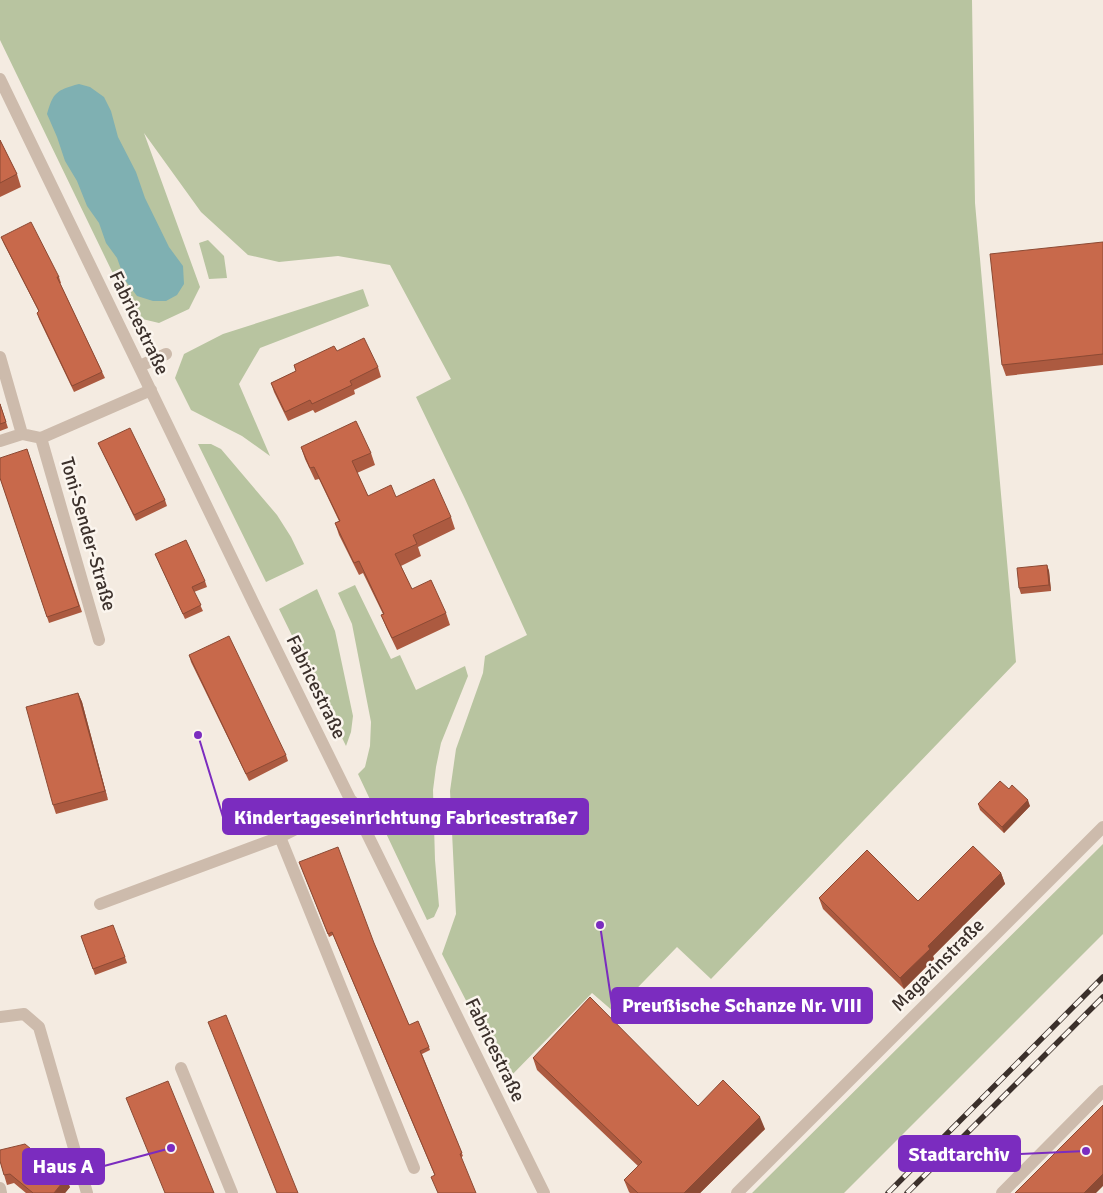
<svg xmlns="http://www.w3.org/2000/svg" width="1103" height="1193" font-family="Signika,sans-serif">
<rect width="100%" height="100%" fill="#f4ebe1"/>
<path fill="#b8c4a0" d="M0 0H972L975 203 1016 662 711 979 677 947 614 1012 592 993 507 1080 442 954 456 914 450 791 456 749 483 673 485 656 527 635 465 499 416 397 451 379 390 265 338 256 279 262 248 255 201 212 144 133 200 287 189 309 159 323 134 317 0 40Z
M208 240 224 256 227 278 209 279 199 243Z
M363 289 369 306 260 348 239 384 270 456 242 436 191 410 175 378 184 354 223 334Z
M198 444H211L221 449 277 515 291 537 304 564 266 582Z
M355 585 391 659 400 655 416 690 465 666 468 676 441 743 436 767 433 790 435 860 439 906 434 917 427 920 358 774 365 767 370 746 371 722 352 624 338 593Z
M317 589 335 631 353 716 351 732 346 746 279 609Z
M1103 844V934L844 1193H752Z"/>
<path fill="#7fb0b2" d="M79 84 90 87 104 97 111 111 118 137 136 172 145 198 169 247 183 266 184 284 177 295 166 301H153L137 296 125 280 117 258 106 243 99 223 87 206 77 181 65 161 57 137 47 114C53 93 56 90 79 84Z"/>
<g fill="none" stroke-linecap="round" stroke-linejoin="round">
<path stroke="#cdbbac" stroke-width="12" d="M0 79 253 602 544 1193
M0 357 22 434
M140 366 166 354
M41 438 99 640
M0 441 22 434 41 438 151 390
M280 837 414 1168
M100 904 280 837 352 801
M0 1017 24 1014 39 1027 87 1193
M181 1068 232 1193
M0 1188 1 1193
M737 1193 1103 827
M1002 1193 1103 1091"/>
<g stroke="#3b302b" stroke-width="5.5">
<path id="rail" d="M888 1193 1103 977
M907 1193 1103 997"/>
</g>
<use href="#rail" stroke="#fbf5ee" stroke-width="4" stroke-dasharray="11" stroke-linecap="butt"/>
</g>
<path fill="#ac5a40" d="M0 140 17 174 21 187 0 197Z
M1 237 59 277 61 283H60L105 378 74 392 39 319 37 313 39 312 4 244Z
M1103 242V365L1006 376 1002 365Z
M337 351 378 367 381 377 354 390 355 394 315 413 313 410 288 421 274 392 271 383 296 371 294 365Z
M0 403 8 428 0 431Z
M98 443 165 500 167 506 136 521 101 449Z
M301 447 371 453 375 465 357 473 368 496 396 497 451 517 455 529 418 547 421 556 401 566 412 589 446 613 450 625 397 650 386 627 381 615 383 614 363 573 359 575 339 535 335 523 339 521 319 479 315 480 305 459Z
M27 449 82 612 49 623 0 478Z
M155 554 205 581 207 587 194 592 203 611 185 619Z
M1047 565 1049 571 1051 591 1021 594 1019 588Z
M189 655 286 755 288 761 249 781 191 662Z
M78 693 82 702 108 800 56 814 53 805Z
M1009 789 1030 806 1004 833 980 810 978 804Z
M299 862 374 943 409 1025 429 1047 430 1050 422 1054 463 1156 435 1176 333 935 329 937Z
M1001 873 1005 884 933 956 934 959 904 989 823 909 819 898 918 901Z
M81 936 125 957 127 963 95 975Z
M533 1058 698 1106 765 1129 700 1193H630L629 1192 624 1180 638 1166 537 1070Z
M0 1161 70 1187 65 1193H26L14 1183 7 1185Z"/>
<path fill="#8c4a34" d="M1047 565 1049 571 1051 591 1049 585Z
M78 693 82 702 108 800 105 791Z
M1028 800 1030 806 1004 833 1002 827Z
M1001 873 1005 884 933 956 934 959 904 989 900 978 928 946Z
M760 1117 765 1129 700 1193H684Z
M1103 1174V1186L1096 1193H1084Z
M66 1178 70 1187 65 1193H54Z"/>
<path fill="#c8694b" stroke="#8c4a34" d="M0 140 17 174 0 183Z
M31 222 59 277H57L102 372 72 386 37 313 39 311 1 237Z
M1103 242V354L1002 365 990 254Z
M364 338 378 367 350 381 352 385 312 404 310 400 285 412 271 383 296 371 294 365 334 346 337 351Z
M0 404 6 422 0 424Z
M356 421 371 453 352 461 368 496 391 485 396 497 434 479 451 517 413 535 417 544 395 554 412 589 431 580 446 613 392 638 381 615 384 614 359 561 354 563 335 523 340 521 314 467 310 468 301 447Z
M130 428 165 500 134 515 98 443Z
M27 449 79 606 47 617 0 478V458Z
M186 540 205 581 192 587 201 605 183 614 155 554Z
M1047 565 1049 585 1019 588 1017 568Z
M229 636 286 755 246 774 189 655Z
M78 693 105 791 53 805 26 707Z
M1000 781 1009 789 1012 785 1028 800 1002 827 978 804Z
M973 846 1001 873 928 946 930 949 900 978 819 898 867 850 918 901Z
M338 847 374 943 409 1025 418 1021 429 1047 420 1051 462 1153 460 1154 476 1193H438L431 1177 435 1175 332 932 328 934 299 862Z
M113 925 125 957 93 969 81 936Z
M590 997 698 1106 723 1080 760 1117 684 1193H638L624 1180 642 1162 533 1058Z
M226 1015 298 1193H277L208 1022Z
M168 1081 214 1193H165L126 1098Z
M1103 1105V1174L1084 1193H1015Z
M25 1144 66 1178 54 1193H33L10 1174 4 1175 0 1161V1150Z"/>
<g text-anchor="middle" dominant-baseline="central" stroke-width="5" stroke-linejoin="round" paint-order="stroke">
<g font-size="19" fill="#3b302b" stroke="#fbf5ee">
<text transform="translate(139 323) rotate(64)">Fabricestraße</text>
<text transform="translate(88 534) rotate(74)">Toni-Sender-Straße</text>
<text transform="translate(316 687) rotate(64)">Fabricestraße</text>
<text transform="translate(938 965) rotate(-45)">Magazinstraße</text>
<text transform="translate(495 1050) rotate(64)">Fabricestraße</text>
</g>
</g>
<path fill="none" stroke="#7b2cbf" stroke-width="2" d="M198 735L223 817M600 925L612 1005M1086 1151L1020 1154M171 1148L104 1166"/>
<g fill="#7b2cbf" stroke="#fbf5ee" stroke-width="2">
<circle cx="198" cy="735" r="5"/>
<circle cx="600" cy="925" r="5"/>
<circle cx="1086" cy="1151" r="5"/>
<circle cx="171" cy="1148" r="5"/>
</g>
<g fill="#7b2cbf" stroke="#7b2cbf" stroke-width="2">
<rect x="223" y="799" width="365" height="35" rx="5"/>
<rect x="612" y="988" width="260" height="35" rx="5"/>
<rect x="899" y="1136" width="121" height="35" rx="5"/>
<rect x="23" y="1149" width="81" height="35" rx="5"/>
</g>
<g font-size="20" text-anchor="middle" font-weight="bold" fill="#fff">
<text x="406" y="824">Kindertageseinrichtung Fabricestraße7</text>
<text x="742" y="1012">Preußische Schanze Nr. VIII</text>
<text x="959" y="1161">Stadtarchiv</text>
<text x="63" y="1173">Haus A</text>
</g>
</svg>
